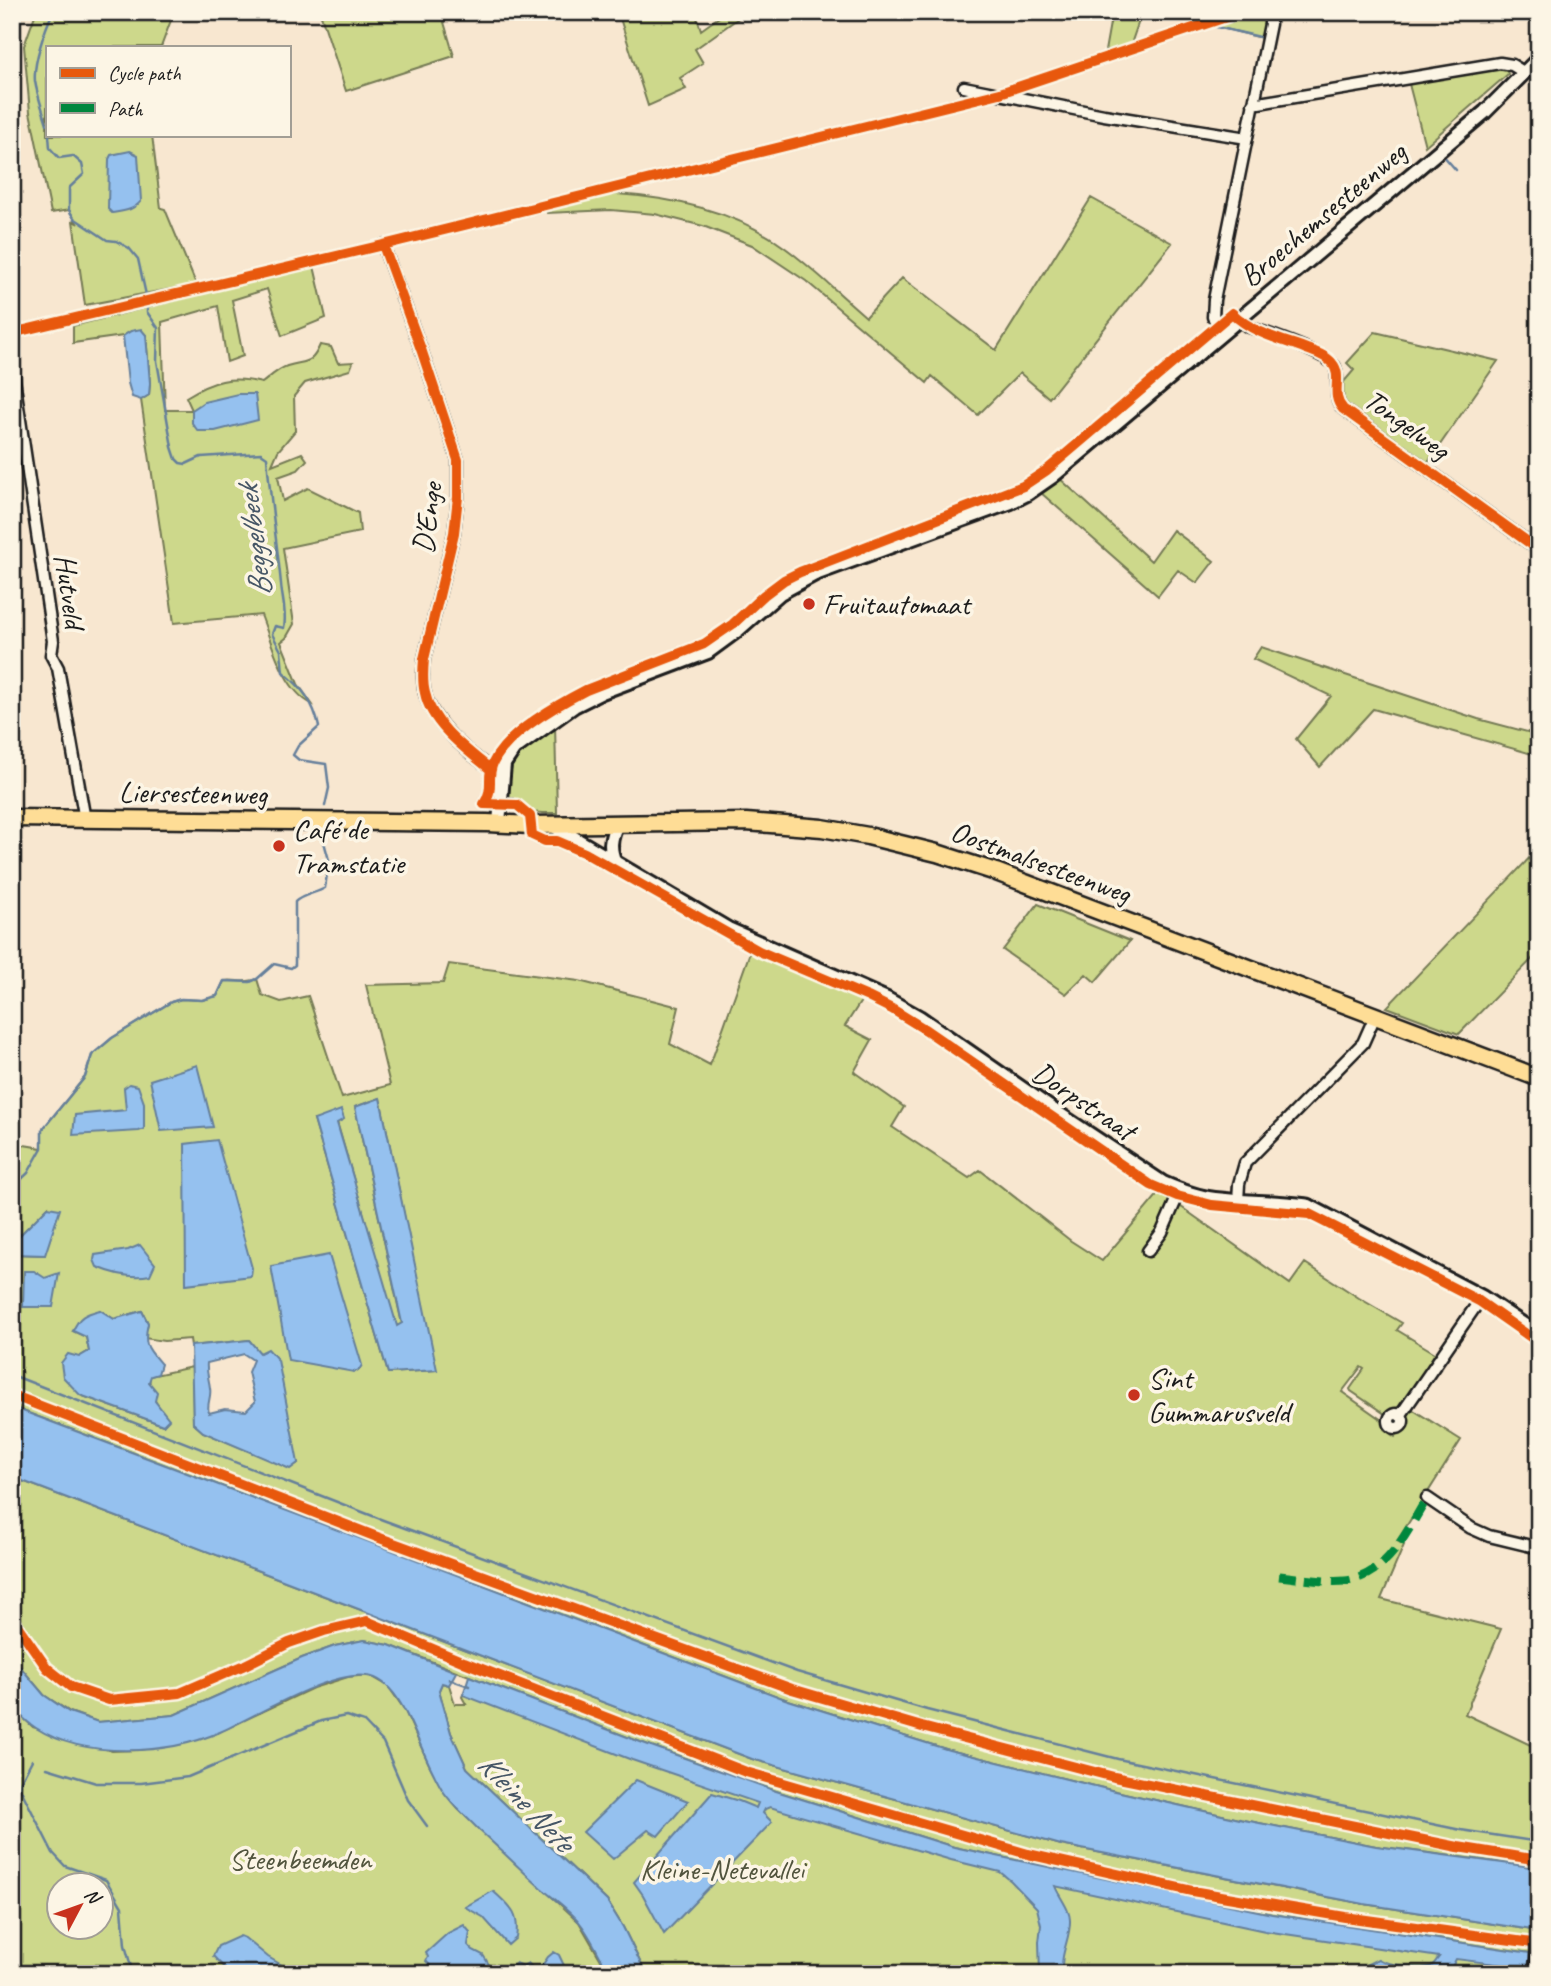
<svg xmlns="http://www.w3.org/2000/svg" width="1551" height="1986" font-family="Caveat,sans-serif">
<rect width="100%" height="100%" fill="#f8e7d0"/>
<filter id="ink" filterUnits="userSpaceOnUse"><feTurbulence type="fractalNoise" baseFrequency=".0143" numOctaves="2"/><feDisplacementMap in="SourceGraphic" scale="14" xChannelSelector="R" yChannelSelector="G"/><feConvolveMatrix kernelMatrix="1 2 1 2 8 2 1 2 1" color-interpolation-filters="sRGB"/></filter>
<g filter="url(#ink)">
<path fill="#cdd88b" stroke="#747a54" stroke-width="2" fill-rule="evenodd" d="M12 12H174L161 47H47V135H152L161 208 165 209 196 284 85 305 73 221 77 223 69 210 51 213 30 112 24 46 35 15Z
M320 12H441L454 56 346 91Z
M618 12H695L701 30 726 12H747L695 49 703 63 680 78 686 89 648 106Z
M1112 12H1142L1131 44 1105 51Z
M1156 12H1265V15L1262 38Z
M1505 67 1508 74 1425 146 1409 84Z
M617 194C676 198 736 211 784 247 813 268 839 294 866 317L902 278 996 350 1091 198 1172 243 1049 398 1020 373 978 415 932 376 927 383 806 281 752 245 703 226 655 214 611 210 547 213 546 208Z
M314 266 326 318 282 336 267 289 232 300 243 356 227 362 218 306 162 322 165 410H192L186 397C212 381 231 375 262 383 270 377 278 369 287 366 306 360 311 366 320 345L331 347 338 363 353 362 350 370 305 383 294 396 295 431 278 451 272 465 302 453 307 460 298 470 278 477 283 501 308 488 358 513 360 532 283 548 294 624 286 638 281 642 298 684 312 704C283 690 272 643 261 615L174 623 141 400 149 395 150 383 146 335 131 331 123 336 73 343V326Z
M1375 332 1498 361 1426 465 1351 409 1339 395 1342 384 1354 370 1347 363Z
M1058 477 1151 561 1173 530 1214 561 1197 583 1178 570 1158 596 1040 492Z
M1261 647 1478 719 1539 735V756L1373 709 1320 767 1296 739 1331 696 1253 659Z
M555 724 557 813C540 813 524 815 514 798H509C508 751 521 750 555 724Z
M1537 850 1539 852V952L1459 1034 1387 1007Z
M1038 904 1130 941 1095 982 1086 974 1066 994 1003 950Z
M750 952 863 998 845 1026 872 1040 854 1072 904 1107 892 1127 969 1178 980 1170 1071 1241 1102 1261 1160 1192 1290 1284 1305 1263 1359 1298 1402 1323 1397 1330 1435 1353 1399 1412H1395L1388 1416 1351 1391 1350 1389 1364 1369 1361 1367 1342 1392 1386 1423 1384 1429 1395 1437 1407 1424 1406 1415 1410 1408 1461 1440 1397 1541 1404 1545 1381 1599 1501 1629 1465 1714 1539 1749V1836L1535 1867 1376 1846 1244 1820 1111 1790 949 1750 785 1699 12 1407V1309L16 1295V1273L12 1269V1254L45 1255 48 1207 12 1243V1143L42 1148V1130L85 1077 92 1055 112 1038 171 1002 181 999 202 1000 217 996 224 981C235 979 246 984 257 979L262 995 281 1002 308 996 342 1098 390 1085 366 985 443 983 449 964 579 981 679 1007 670 1044 710 1065ZM380 1098 436 1370 388 1373 314 1120 344 1119 337 1122 396 1326 402 1324 355 1107ZM100 1310 114 1319 142 1311 148 1323 144 1338 164 1341 190 1339 191 1346 249 1340 260 1354 298 1463 290 1468 203 1432 193 1423 192 1367 150 1376C147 1392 158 1407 168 1419L163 1425 80 1395 79 1357 89 1351 86 1337 73 1331Z
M12 1477 752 1759 1061 1845 1364 1904 1539 1931V1974H646L623 1927 607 1901 467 1768 451 1733 439 1690 442 1683 449 1685 455 1704H466L462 1697 467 1685 953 1855 1264 1919 1530 1953 1272 1914 954 1847 776 1791 643 1743 389 1645 364 1640 335 1646 302 1658 174 1715 98 1722 70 1712 44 1695 12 1657Z
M369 1675 388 1686 404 1709 429 1764 444 1792 458 1809 579 1922 609 1974H12V1707L33 1727 112 1751 140 1750 185 1742 217 1733 313 1688 348 1677ZM60 1884H102V1926H60Z"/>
<path fill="#95c1ef" stroke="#657f9b" stroke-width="2" fill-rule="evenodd" d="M130 151 138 155 141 201C133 211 123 211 112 213L108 209 109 159 111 155Z
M141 329 146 335 150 383 149 395 141 400 132 397 128 383 123 336 131 331Z
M238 394H255L258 420 215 431H198L192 423V410L204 402Z
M197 1065 213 1127 161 1131 150 1080Z
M129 1084 138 1086 144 1103V1129L139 1131 73 1135 75 1115 126 1110 124 1088Z
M380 1098 437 1370 388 1373 314 1120 341 1110 344 1119 337 1123 397 1326 402 1323 355 1107Z
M217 1140 252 1268 251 1276 186 1284 185 1144Z
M48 1207 60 1209 45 1255 12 1254V1243Z
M140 1245 155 1264 150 1275C132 1279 114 1274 97 1267L94 1260 95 1255 128 1250Z
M329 1255 362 1365 359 1370 354 1372 288 1360 271 1266Z
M24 1271H34L45 1278 59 1273 53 1307H23Z
M100 1310 114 1319 142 1311 148 1323C143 1345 147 1348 161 1364L158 1374 151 1376 149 1382 157 1392 155 1401 169 1419 163 1425 80 1395 63 1377 61 1363 68 1354 79 1357 89 1351 86 1337 73 1331C79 1316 85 1314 100 1310Z
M249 1340 260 1353 268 1349 278 1360 298 1463 290 1469 203 1432 193 1423 191 1346ZM244 1354 253 1360 248 1372 255 1402 246 1411 225 1409 209 1413C206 1404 212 1397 210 1388 209 1379 206 1372 207 1363Z
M12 1407 785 1699 949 1750 1111 1790 1244 1820 1376 1846 1539 1868V1931L1364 1904 1061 1845 752 1759 12 1477Z
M364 1640 389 1645 456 1672 449 1685 442 1683 439 1690 451 1733 467 1768 607 1901 623 1927 646 1974H609C600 1957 592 1938 580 1923 570 1910 554 1899 541 1888 520 1869 500 1849 479 1830 467 1817 453 1806 443 1791 434 1776 427 1760 420 1744 410 1722 395 1679 367 1676 329 1671 256 1716 220 1732 168 1755 84 1759 36 1728 27 1723 19 1714 12 1707V1657L44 1695 69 1712 98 1722 174 1715 302 1658 335 1646Z
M469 1676 643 1743 776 1791 954 1847 1272 1914 1530 1953 1528 1968 1456 1959 1453 1965 1460 1974H1359L1360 1968 1378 1959C1387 1964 1421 1970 1431 1966 1435 1964 1436 1960 1439 1957L1265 1931 1055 1886C1059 1897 1071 1910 1070 1922 1070 1940 1059 1955 1063 1974H1040L1039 1942 1041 1925 1037 1908 1011 1881 1000 1872 951 1860 770 1807 765 1809 763 1813 772 1822 664 1934 643 1895 634 1882 712 1793 739 1801 756 1808 758 1803 632 1760 463 1695Z
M636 1780 688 1801 658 1836 648 1830 613 1859 583 1832Z
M493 1891C510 1907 520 1913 516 1938L508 1945 483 1917 465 1907Z
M464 1925 470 1932 468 1945 473 1950 483 1955 490 1966 482 1974H438L426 1961 428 1957 426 1953 448 1933Z
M240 1936 245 1938 268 1957 297 1974H230L213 1956 218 1946Z
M554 1952 559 1955 568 1974H506L516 1963 523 1966 528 1963 534 1969 539 1970 548 1957Z"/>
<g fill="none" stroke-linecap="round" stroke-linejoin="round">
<path stroke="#657f9b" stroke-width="2.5" d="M1160 12 1197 22
M1212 26 1260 37
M47 124C43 110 37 95 35 81 33 63 45 29 53 12
M49 135 50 148 59 158 73 156 82 164 84 174 69 188V210L74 218 107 240 116 241 129 248 138 259 146 295
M1442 154 1456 170
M147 308V312L158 328 157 361 172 447 176 459 180 463 186 464 201 457 261 453 267 457C270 499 277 542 281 584 282 599 287 612 284 628L275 626 272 634 281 651 283 672C302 687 314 703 319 727L298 746 293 755 299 760 326 764 329 788 325 806
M12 1188 28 1173 42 1148V1130L85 1077 92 1055 112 1038 171 1002 181 999 202 1000 217 996 224 981 250 982 257 979 274 964 291 968 295 965V902C303 894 315 894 325 888L329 860 324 842
M12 1375 383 1520 797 1672 927 1710 1118 1759 1461 1830 1539 1842
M449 1679 469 1686
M32 1760 21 1781 20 1788 53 1853 65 1866 106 1880 122 1907 125 1945 133 1974
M47 1768 96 1783H141L188 1777 321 1721 346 1716 364 1722 383 1742 408 1800 427 1826"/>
<g stroke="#1c1c1c" stroke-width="15">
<path id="minor" d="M964 87 1104 115 1247 138
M1253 104 1500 63 1512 65 1525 73
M383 245 422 352 458 460V497L454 533 424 659C423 672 422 685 426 697 436 728 475 759 502 776
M1239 320 1247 326C1263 333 1329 353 1335 367 1341 382 1331 396 1343 409L1539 550
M1223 333 1213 317 1214 300 1270 24V12
M12 366 53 641 51 655 58 668 85 820
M1238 1201 1239 1184 1245 1163 1363 1043 1375 1016
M1148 1251 1162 1232 1180 1191
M1389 1421a7 7 0 1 1 14 0a7 7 0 1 1-14 0Z
M1400 1416 1482 1297
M1427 1498 1471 1528 1489 1536 1539 1548
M1534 1974 1539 1944"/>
</g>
<g stroke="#1c1c1c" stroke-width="18">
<path id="tertiary" d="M499 823 504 764 514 749 574 706 602 692 708 652 738 630 780 593 815 574 1011 502 1027 494 1053 476 1485 112 1539 58
M552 825 728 929 887 999 919 1017 1050 1108 1163 1183C1179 1190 1197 1197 1215 1199 1247 1203 1278 1201 1309 1206L1482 1297 1539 1335
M615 863C609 848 610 839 617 824"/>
</g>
<g stroke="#1c1c1c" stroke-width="21">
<path id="primary" d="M12 818 487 823 531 825 746 822 822 828 868 836 937 853 996 872 1539 1078"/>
</g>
<use href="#minor" stroke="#fcf5e5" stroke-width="10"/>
<use href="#tertiary" stroke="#fcf5e5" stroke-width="12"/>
<use href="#primary" stroke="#fedd96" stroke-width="16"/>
<path stroke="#00873e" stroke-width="9" stroke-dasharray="18 9" stroke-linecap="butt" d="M1279 1576C1299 1578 1326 1583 1345 1581 1388 1576 1407 1531 1427 1498"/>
<g stroke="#fcf5e5" stroke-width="15">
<path id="cycleway" d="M383 245 422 352 458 460V497L454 533 424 659C423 670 422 682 425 693 431 724 467 750 490 769
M12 333 383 245 1000 93 1241 12
M484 804C495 787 486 779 493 763 507 733 557 705 586 690L704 644 733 624 764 595 784 580 800 572 1023 486 1047 470 1232 313C1251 332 1279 339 1304 348 1314 352 1326 355 1332 363 1344 377 1329 394 1343 409L1539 550
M484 804 517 805 530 816 532 835 545 841H557L585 853 759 951 868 997 892 1009 926 1030 1151 1185 1177 1196 1212 1205 1309 1214 1479 1301 1539 1343
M12 1395 377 1537 792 1689 922 1727 1114 1777 1458 1847 1539 1860
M12 1618 47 1668 71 1687 109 1700 180 1693 245 1665 289 1643 324 1631 367 1621 464 1662 746 1772 1028 1854 1192 1891 1345 1917 1539 1944"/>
</g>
<use href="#cycleway" stroke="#e8590c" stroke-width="10"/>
</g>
</g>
<g fill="#c8321e" stroke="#fcf5e5" stroke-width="2.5">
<circle cx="809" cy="604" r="7"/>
<circle cx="279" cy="846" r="7"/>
<circle cx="1134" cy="1395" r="7"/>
</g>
<g text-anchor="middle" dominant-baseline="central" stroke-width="7" stroke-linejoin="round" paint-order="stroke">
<g font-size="30" fill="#1c1c1c" stroke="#fcf5e5">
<text transform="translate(1323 214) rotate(-40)">Broechemsesteenweg</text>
<text transform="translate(1407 424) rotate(36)">Tongelweg</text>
<text transform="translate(427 518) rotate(-82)">D'Enge</text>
<text transform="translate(70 591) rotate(82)">Hutveld</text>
<text transform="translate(193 793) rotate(1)">Liersesteenweg</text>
<text transform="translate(1041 862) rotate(20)">Oostmalsesteenweg</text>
<text transform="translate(1084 1101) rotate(34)">Dorpstraat</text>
</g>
<g font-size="30" fill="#1c1c1c" stroke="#fcf5e5" text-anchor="start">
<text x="823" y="604">Fruitautomaat</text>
<text x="293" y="829">Café de<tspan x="293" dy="34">Tramstatie</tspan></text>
<text x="1148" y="1378">Sint<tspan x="1148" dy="34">Gummarusveld</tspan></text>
</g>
<g font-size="30" fill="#51543d" stroke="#fcf5e5">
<text x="300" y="1859">Steenbeemden</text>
<text x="722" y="1869">Kleine-Netevallei</text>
</g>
<g font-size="32" font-style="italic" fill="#465666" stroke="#fcf5e5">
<text transform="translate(254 541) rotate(-97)">Beggelbeek</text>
<text transform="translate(526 1802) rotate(46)">Kleine Nete</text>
</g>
</g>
<rect width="1551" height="1986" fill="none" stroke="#fcf5e5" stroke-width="42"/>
<rect x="21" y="21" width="1509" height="1944" fill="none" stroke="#1c1c1c" stroke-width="2.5" filter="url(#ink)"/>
<rect x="46" y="46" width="245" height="91" fill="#fcf5e5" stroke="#a29e95" stroke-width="2"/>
<rect x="60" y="68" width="35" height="10" fill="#e8590c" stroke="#a29e95" stroke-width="2"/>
<text x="108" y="80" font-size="21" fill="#1c1c1c">Cycle path</text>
<rect x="60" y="103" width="35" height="10" fill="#00873e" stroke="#a29e95" stroke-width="2"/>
<text x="108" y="116" font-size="21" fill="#1c1c1c">Path</text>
<g transform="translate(80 1906) rotate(49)"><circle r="33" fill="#fcf5e5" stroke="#a29e95" stroke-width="2"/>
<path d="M0-5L12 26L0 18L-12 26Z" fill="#c8321e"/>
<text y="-10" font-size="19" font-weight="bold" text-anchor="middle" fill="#1c1c1c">N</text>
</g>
</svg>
